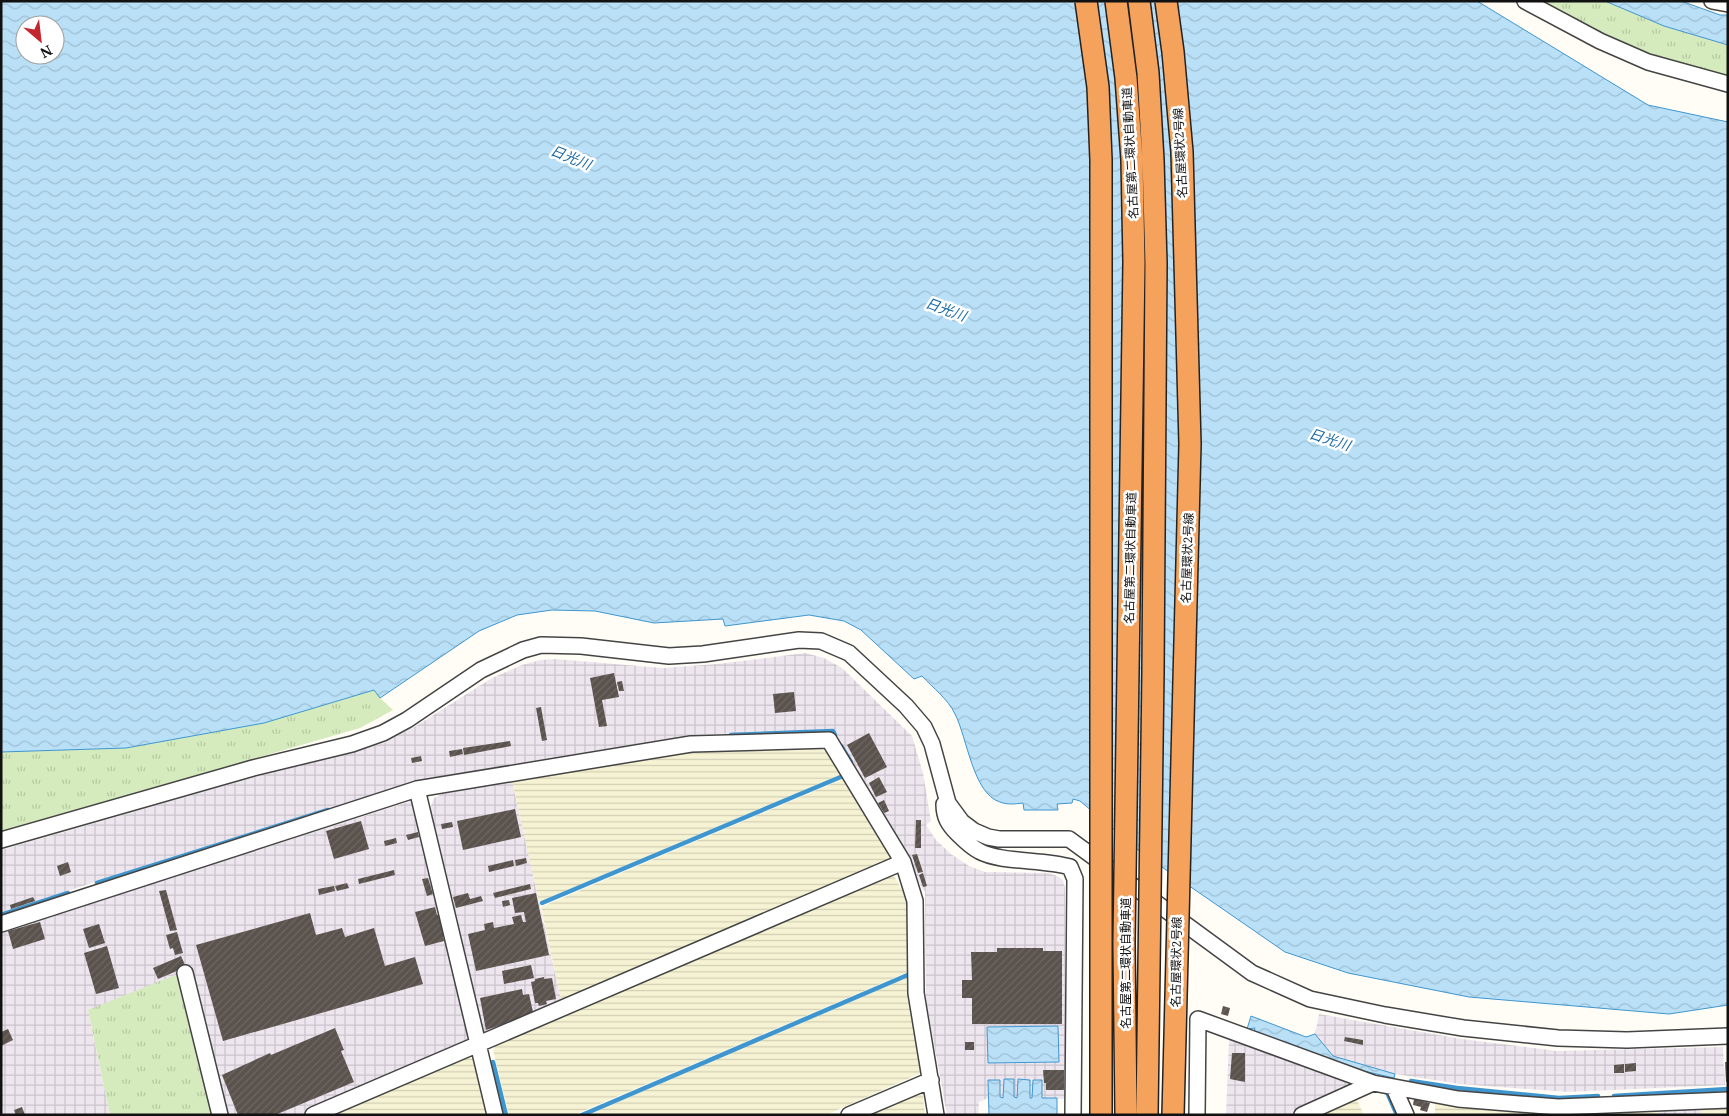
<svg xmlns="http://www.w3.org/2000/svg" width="1729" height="1116" font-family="'Noto Serif','Noto Sans JP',serif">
<defs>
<pattern id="industrial-grid" width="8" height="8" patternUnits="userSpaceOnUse" patternTransform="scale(1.25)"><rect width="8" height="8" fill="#eee6ef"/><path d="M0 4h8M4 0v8" fill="none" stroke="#cbc4cc"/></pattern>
<pattern id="farmland-rules" width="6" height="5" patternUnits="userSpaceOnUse" patternTransform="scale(1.25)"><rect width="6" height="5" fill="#f6f3d4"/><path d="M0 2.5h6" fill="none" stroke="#d2cfb5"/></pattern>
<pattern id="grass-tufts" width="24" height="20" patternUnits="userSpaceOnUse" patternTransform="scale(1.25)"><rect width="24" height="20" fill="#d5ebbd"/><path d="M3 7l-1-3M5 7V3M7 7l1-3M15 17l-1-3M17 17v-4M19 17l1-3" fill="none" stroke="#b6c8a1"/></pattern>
<pattern id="water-waves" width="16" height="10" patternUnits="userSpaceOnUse" patternTransform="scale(1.25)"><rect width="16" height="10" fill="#b9e0f7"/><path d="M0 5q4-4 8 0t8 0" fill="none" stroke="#9ebfd3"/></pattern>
<pattern id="building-hatch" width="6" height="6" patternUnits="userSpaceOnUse" patternTransform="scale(1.25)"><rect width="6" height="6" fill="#5a524d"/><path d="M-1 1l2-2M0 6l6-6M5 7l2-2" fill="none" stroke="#6d6662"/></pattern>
</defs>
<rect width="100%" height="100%" fill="#fffdf5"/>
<path fill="url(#industrial-grid)" d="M805 653 824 658 842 668 912 736 923 773 931 821 926 825 936 840 951 854 969 866 985 872 1048 873 1057 876 1063 880 1065 888V1099L1042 1098V1080H1033V1098H1030V1080L1018 1079V1098H1014V1079H1004L1003 1098H1000L988 1080V1098L979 1102 978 1115H947L926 1000 925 891 922 889 908 856 834 730 690 735 435 777 397 787 168 858 1 913V850L259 776 384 743 416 726 492 678 522 665 540 660 555 659 663 668 717 664Z
M512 781 562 1004 484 1035 433 825 430 808 434 798 442 794Z
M411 801 472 1042 301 1115H227L88 1010 110 1115H1V932Z
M1319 1014 1462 1039 1557 1051 1723 1047 1725 1085 1568 1092 1460 1084 1395 1074 1333 1056 1315 1034Z
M1229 1039 1356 1084 1289 1115H1226Z
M1700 1109 1702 1115H1659L1658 1111Z"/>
<path fill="url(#farmland-rules)" d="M820 748 830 754 842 774 539 902 512 781 692 752Z
M845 778 892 856 890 862 562 1004 541 907Z
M893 874 908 901V972L574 1115H509L493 1050 498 1042Z
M908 977 909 995 921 1073 826 1115H588Z
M468 1056 475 1060 488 1115H328Z
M922 1089 925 1115H863Z
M1356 1098 1364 1115H1319Z
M1435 1100 1540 1112 1542 1115H1432L1435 1113Z
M1728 1107V1115H1702L1700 1109Z
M1658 1111 1659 1115H1611L1610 1112Z"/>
<path fill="url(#grass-tufts)" d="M1534 1H1605L1664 26 1728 45V80L1650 56 1600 34Z
M374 690 380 698 393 710 360 728 1 832V752L126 748 264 723Z
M180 973 215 1115H110L88 1010Z"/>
<path fill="url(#water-waves)" stroke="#3f96cf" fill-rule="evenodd" d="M1 1H1477L1648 105 1728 122V1005L1669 1014 1469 997 1348 973 1285 952 1143 854 1080 801 1073 799 1072 803 1057 804 1058 810H1024L1023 803C1015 804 1008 805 1000 802 973 794 967 737 955 714 948 699 933 688 922 676L914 679 861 630 844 621 809 615 725 626 723 619 654 623 595 611 552 610 517 615 479 631 380 698 374 690 264 723 126 748 1 752ZM25 25H55V55H25Z
M1605 1H1681L1720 15H1728V45L1664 26Z
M1251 1016 1306 1037 1315 1034 1333 1056 1395 1074 1394 1078 1337 1065 1254 1032 1255 1028 1247 1029Z
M1058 1026 1059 1062 988 1063 987 1027Z
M1004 1079H1014V1097L1017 1098 1018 1079 1030 1080V1098H1032L1033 1080H1042V1098H1057V1115H989L988 1080H1000V1097L1003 1098Z"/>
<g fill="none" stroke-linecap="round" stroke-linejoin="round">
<path stroke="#3f96cf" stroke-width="4.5" d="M731 735 833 731 835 735
M841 746 851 762
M97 883 328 810
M542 903 843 776
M1 915 68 893
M493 1062 506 1115
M1411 1081 1457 1088 1559 1098 1598 1096
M1387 1092 1397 1115
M1614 1096 1728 1089
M582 1115 910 974"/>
</g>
<path fill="url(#building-hatch)" d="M614 673 619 697 602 700 607 726 599 727 590 678Z
M622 681 624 691H619L617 682Z
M794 692 796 711 775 713 773 694Z
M541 707 547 740 542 741 536 708Z
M869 733 887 767 865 778 847 745Z
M510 741 511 746 464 755 463 748Z
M462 749 463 754 450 757 449 751Z
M421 756 422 761 412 763 411 758Z
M879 777 887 792 876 797 869 783Z
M884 800 889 811 884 813 878 803Z
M515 809 521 837 463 850 457 821Z
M916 820H921V848H915Z
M361 821 369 849 334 859 326 831Z
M452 822 453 827 442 829 441 824Z
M418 832 419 837 408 840 406 835Z
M396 838 397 843 385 846 384 841Z
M917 854 923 872 918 873 912 855Z
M526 858 527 863 516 866 515 860Z
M513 860 514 866 489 872 488 866Z
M68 862 71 872 60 876 57 866Z
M394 870 395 875 359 884 358 879Z
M923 873 927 886 923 887 919 875Z
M428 878 433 894 427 896 422 879Z
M347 883 349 888 337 891 335 886Z
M530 884 531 889 495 898 493 893Z
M334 886 335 891 319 895 318 889Z
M166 890 177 930 170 931 159 891Z
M468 893 470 899 481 896 483 901 456 908 453 897Z
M536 893 549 955 476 971 468 934 485 930 484 924 493 922 494 928 514 924 512 917 521 915 523 922H526L524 912 515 913 512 898Z
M33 897 35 901 11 909 10 905Z
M509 900 510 905 503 907 502 901Z
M435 907 437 915H439L444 935H443L444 941 425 946 415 912Z
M310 913 316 935 342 928 345 937 374 928 385 966 415 957 423 984 223 1041 196 945Z
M40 922 45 939 13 949 8 931Z
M99 924 105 943 89 948 83 929Z
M177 932 183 953 175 955 173 948 170 949 166 935Z
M107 946 119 988 96 994 84 953Z
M997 948H1043V951H1062V1024H972V998H962V980H972L971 952H997Z
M181 956 186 967 158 979 153 968Z
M531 965 534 978 504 984 502 971Z
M544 977V979L552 978 556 999 546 1001 547 1004 539 1006 538 1003H535L531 982 535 981V979Z
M522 989 523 995 529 994 533 1012 520 1019 486 1030 480 998Z
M1223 1006 1230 1008 1228 1016 1221 1014Z
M335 1028 344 1050 341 1051 354 1082 275 1115H238L222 1075 270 1053 271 1055Z
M8 1029 13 1040 1 1046V1032Z
M1345 1037 1363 1040V1045L1344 1041Z
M965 1042H974V1050H965Z
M1232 1053H1245V1082L1230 1079Z
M1725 1062H1728V1081L1726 1082Z
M1636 1063V1071L1625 1072V1064Z
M1624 1064V1073H1614V1065Z
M1043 1070H1064V1090H1046V1083H1044Z
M1414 1099 1430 1103 1427 1112 1420 1110 1421 1107 1413 1105Z
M22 1107 25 1115H16L14 1110Z"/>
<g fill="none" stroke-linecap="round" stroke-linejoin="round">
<g stroke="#444" stroke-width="18">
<path id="minor" d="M1525 1 1600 41 1648 62 1728 84
M1712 1 1728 4
M417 789 495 1115
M944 804C944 817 948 824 958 834 964 840 971 847 979 851 1001 863 1043 859 1070 867L1075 879 1073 1115
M1 840 253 768 352 744 383 733 407 720 481 670 523 650 541 645 581 646 669 656 703 654 799 640 821 641 849 653 906 706 924 727 932 744 948 803 962 822 974 831 988 837 999 839H1069L1252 973 1310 999 1385 1015 1463 1028 1558 1038 1627 1040 1728 1036
M903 862 915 901 916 993 936 1115
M1 924 417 789 691 744 829 740 903 862 313 1115
M185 973 220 1115
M1394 1088 1406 1115
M849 1115 931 1080
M1197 1115 1198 1019 1373 1083 1458 1099 1558 1107 1728 1100
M1302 1115 1373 1083"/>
</g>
<use href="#minor" stroke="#fff" stroke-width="15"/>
<g stroke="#222" stroke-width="24" stroke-linecap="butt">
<path id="highway-bridge" d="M1086 1 1098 87 1101 160V1115
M1116 1 1126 78 1132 160 1134 262 1124 943 1126 1115
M1139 1 1148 73 1153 160 1156 263 1153 672 1147 1115
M1166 1 1173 52 1182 152 1190 444 1173 1115"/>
</g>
<use href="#highway-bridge" stroke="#f5a25d" stroke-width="21"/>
</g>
<g text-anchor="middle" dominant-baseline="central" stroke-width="5" stroke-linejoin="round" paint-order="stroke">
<g font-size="12" fill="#111" stroke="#fff">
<text transform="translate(1130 153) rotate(-93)">名古屋第二環状自動車道</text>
<text transform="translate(1180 153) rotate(-93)">名古屋環状2号線</text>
<text transform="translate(1130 558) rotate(-89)">名古屋第二環状自動車道</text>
<text transform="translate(1187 558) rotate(-88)">名古屋環状2号線</text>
<text transform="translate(1176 962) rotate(-89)">名古屋環状2号線</text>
<text transform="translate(1125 963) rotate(-90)">名古屋第二環状自動車道</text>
</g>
<g font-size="14" font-style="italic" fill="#1768a6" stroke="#fff">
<text transform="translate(571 157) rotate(22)">日光川</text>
<text transform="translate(946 309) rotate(20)">日光川</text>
<text transform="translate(1330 439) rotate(18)">日光川</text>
</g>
</g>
<rect width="1729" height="1116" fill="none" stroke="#111111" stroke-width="5"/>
<g transform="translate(40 40) rotate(152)"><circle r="24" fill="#ffffff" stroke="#a0a0a0"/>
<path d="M0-4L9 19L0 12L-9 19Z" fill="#c4262e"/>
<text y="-8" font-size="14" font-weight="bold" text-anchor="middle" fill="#111111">N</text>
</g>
</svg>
